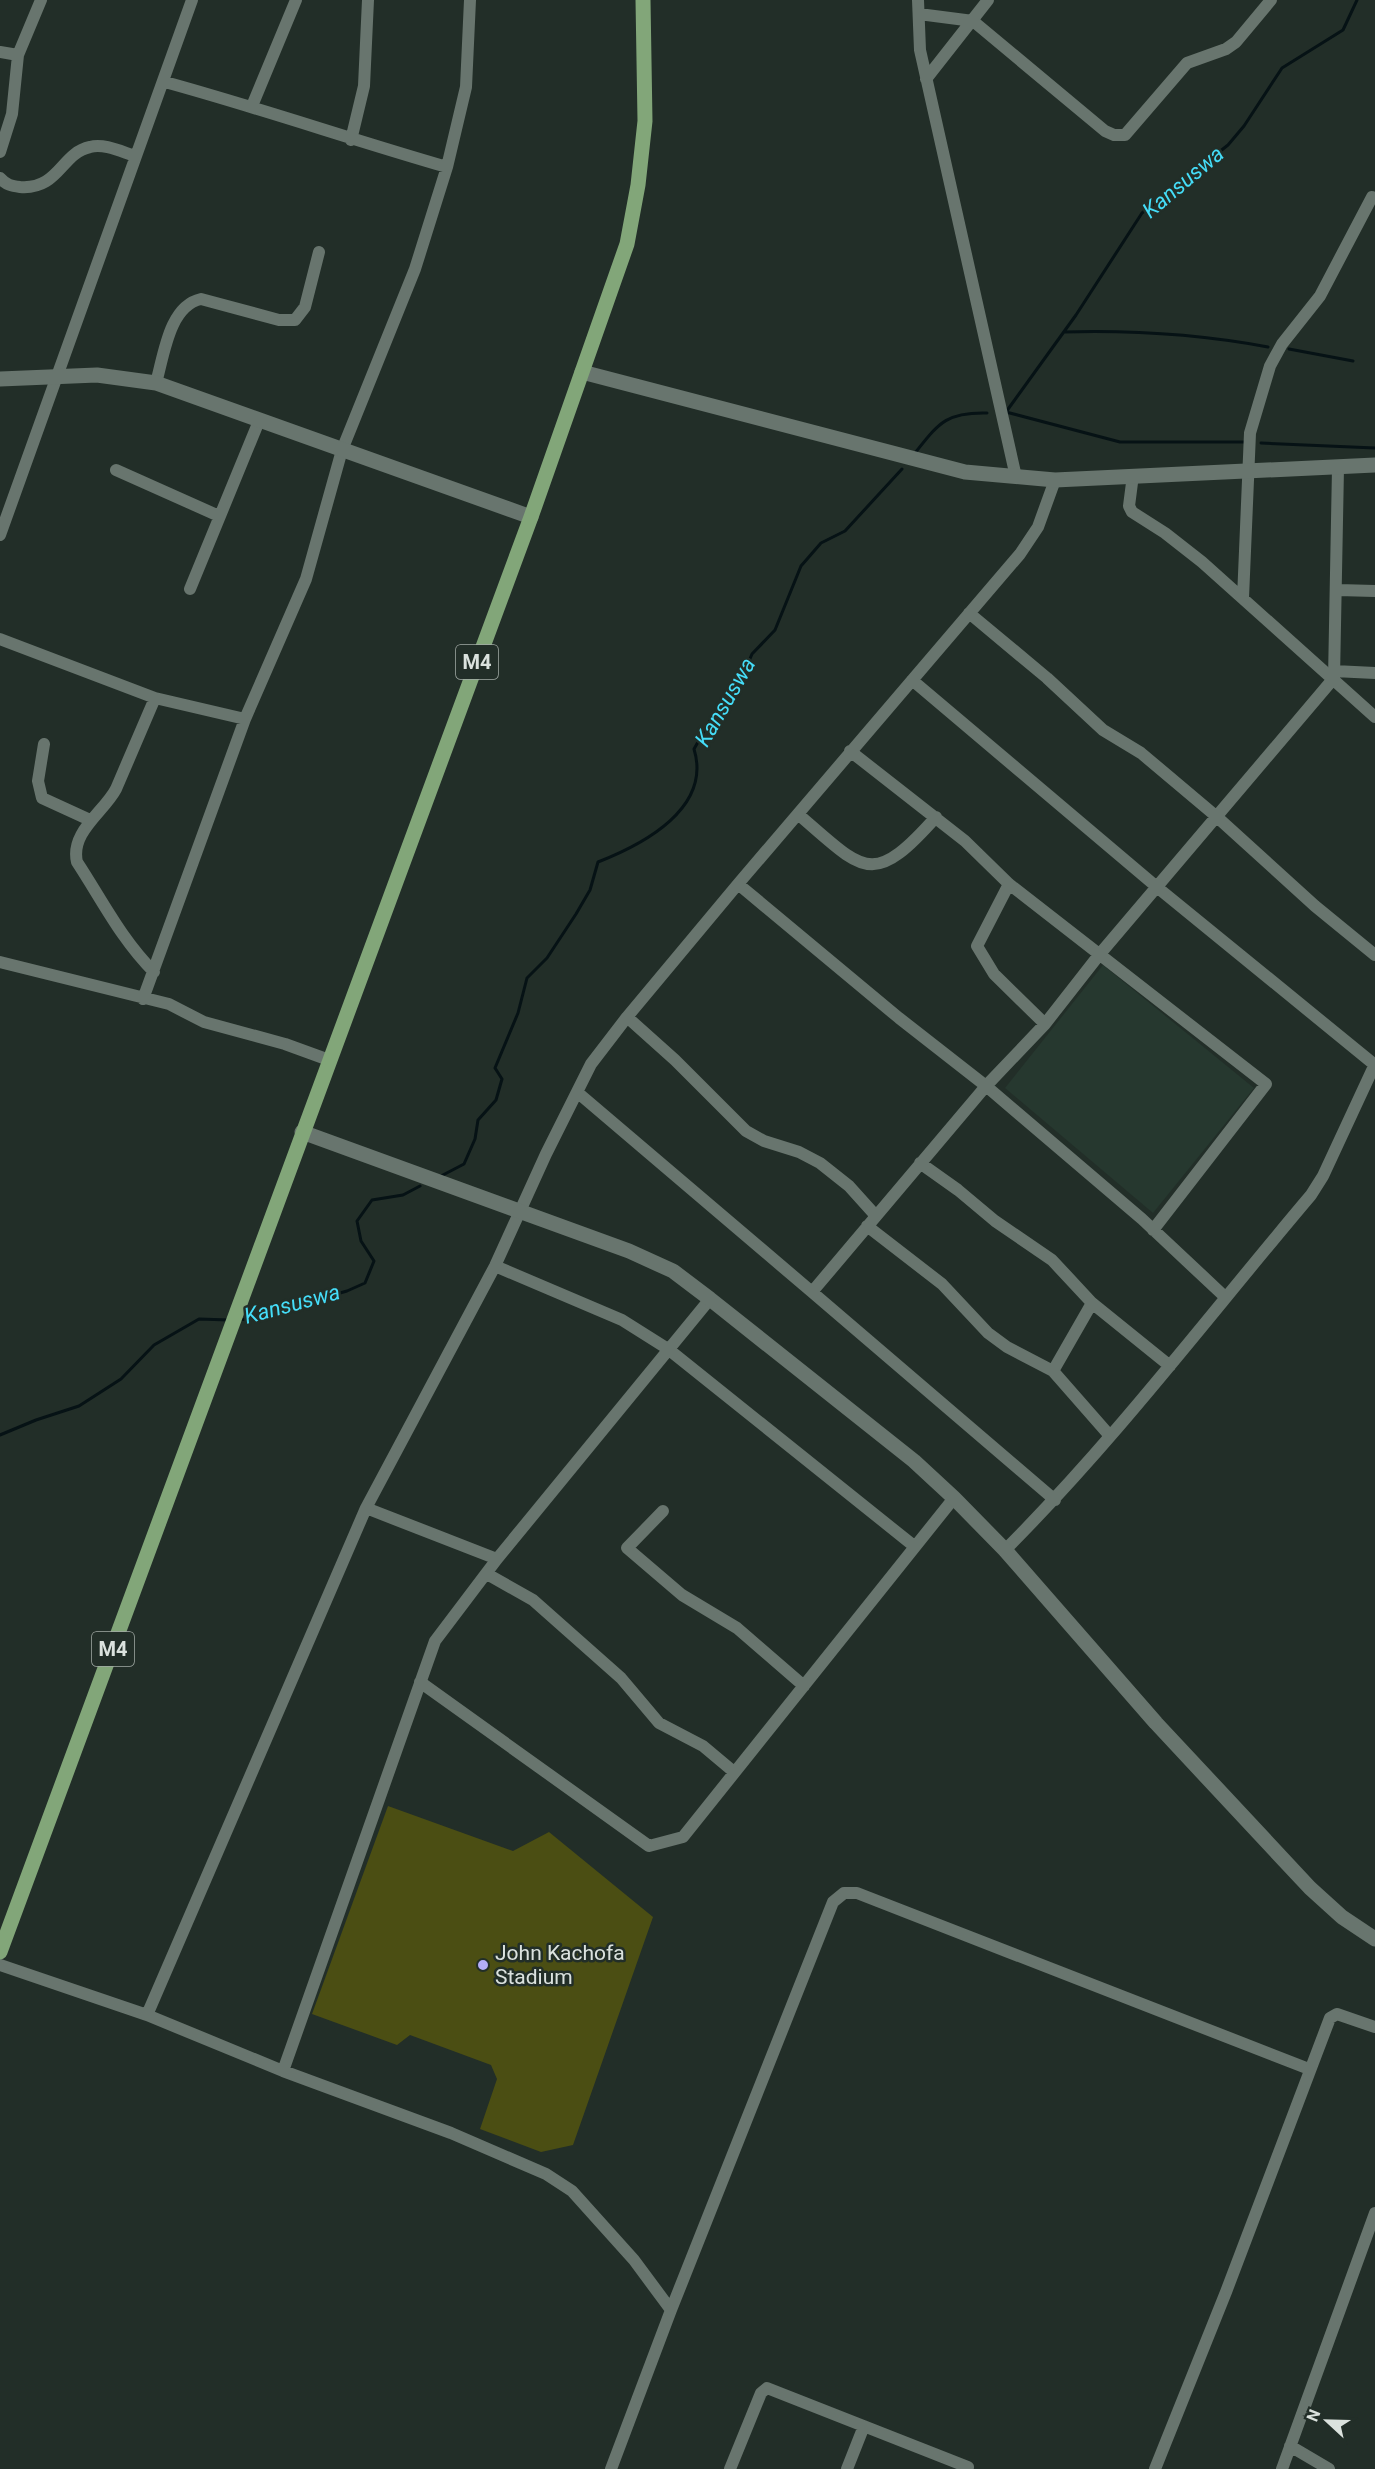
<svg xmlns="http://www.w3.org/2000/svg" width="1375" height="2469" font-family="Roboto,sans-serif">
<rect width="100%" height="100%" fill="#222e28"/>
<path fill="#26382f" d="M1103 965 1254 1088 1153 1213 1005 1088Z"/>
<path fill="#4b4e13" d="M388 1806 513 1851 549 1832 653 1917 573 2145 541 2152 480 2129 497 2079 491 2065 410 2035 397 2045 312 2014Z"/>
<g fill="none" stroke-linecap="round" stroke-linejoin="round">
<path stroke="#061215" stroke-width="3" d="M1064 332C1135 330 1198 334 1268 347
M1289 349 1353 361
M1245 442H1120L1006 412 1076 315 1142 213 1228 145 1244 126 1282 68 1343 30 1357 0
M1261 443 1375 448
M915 453C939 423 946 412 987 413
M441 1176 464 1164 475 1139 478 1120 496 1100 502 1079 495 1068 518 1013 527 978 547 958 576 914 590 890 598 862C644 844 712 808 694 749L714 714 741 680 752 654 775 630 801 566 821 543 845 531 902 469
M238 1320 248 1319 347 1291 365 1283 374 1261 361 1241 357 1221 372 1200 403 1195 420 1186
M0 1435 36 1420 79 1406 121 1379 154 1345 199 1319 229 1320"/>
<path stroke="#68756e" stroke-width="12" d="M918 0 920 50 1016 477
M919 14 973 21 1105 131 1114 135H1125L1187 63 1226 49 1236 42 1271 0
M0 52 18 55
M926 79 988 0
M252 106 296 0
M351 140 364 86 368 0
M0 152 12 114 18 55 41 0
M447 167 466 87 470 0
M0 178C6 185 12 186 20 187 59 190 61 153 90 147 104 143 122 152 135 156
M156 383C164 355 169 306 201 299L279 320H295L305 307 319 252
M116 470 219 516
M1133 475 1129 506 1132 512 1165 533 1202 562 1375 717
M0 535 192 0
M190 589 259 421
M1338 590 1375 591
M1243 598 1250 433 1270 366 1282 344 1320 296 1372 197 1375 198
M969 613 1047 678 1103 730 1141 753 1217 817 1315 906 1375 955
M0 639 155 698 245 719
M1334 671 1375 673
M912 680 1158 888 1375 1065
M44 744 38 781 42 798 90 820
M850 751 965 841 1009 884 1266 1084 1153 1230
M799 815C864 871 872 889 936 817
M738 884 899 1018 986 1086 1142 1219 1224 1296
M1009 884 977 946 994 974 1045 1024
M0 962 169 1004 204 1022 285 1044 329 1060
M154 972C121 939 102 900 77 862 70 832 104 812 116 789L155 698
M143 999 245 719 306 579 342 450 415 269 447 167C353 140 260 108 165 82
M627 1017 675 1060 746 1131 764 1141 799 1152 820 1163 849 1186 876 1216
M577 1092 812 1292 986 1086 1045 1024 1099 955 1334 678 1338 468
M920 1163 958 1190 995 1221 1052 1260 1092 1303 1170 1366
M867 1226 942 1284 988 1333 1007 1347 1053 1371 1110 1436
M495 1266 622 1320 668 1349 914 1546
M812 1292 1055 1500
M1053 1371 1092 1303
M366 1508 497 1559
M663 1511 627 1548 682 1595 737 1628 804 1686
M1005 1550C1116 1439 1210 1314 1311 1195L1323 1176 1375 1064
M487 1574 533 1600 621 1678 659 1723 703 1746 734 1772
M420 1682 649 1846 683 1837 954 1498
M0 1965 147 2015 283 2071 451 2133 546 2174 572 2191 634 2260 671 2310
M147 2015 366 1508 495 1266 546 1154 591 1064 627 1017 738 884 1020 554 1038 527 1055 480
M283 2071 435 1641 497 1559 710 1299
M1290 2446 1329 2469
M611 2469 671 2310 833 1902 844 1893H857L1309 2069
M730 2469 761 2393 767 2388 968 2467
M847 2469 864 2426
M1155 2469 1226 2292 1330 2018 1337 2014 1375 2027
M1282 2469 1375 2213"/>
<path stroke="#68756e" stroke-width="15" d="M582 372 965 472 1055 480 1375 465
M0 379 97 375 156 383 531 517
M302 1132 629 1251 673 1271 710 1299 914 1461 954 1498 1005 1550 1156 1723 1310 1888 1342 1917 1375 1939"/>
<path stroke="#82a679" stroke-width="15" d="M0 1952 531 517 627 244 638 185 645 121 643 0"/>
</g>
<circle fill="#b3adf9" stroke="#222e28" stroke-width="2" cx="483" cy="1965" r="6"/>
<g text-anchor="middle" dominant-baseline="central" stroke-width="5" stroke-linejoin="round" paint-order="stroke">
<g fill="#222e28" stroke="#a4aca7" stroke-width="1.5">
<rect x="456" y="645" width="42" height="34" rx="4.5"/>
<rect x="92" y="1632" width="42" height="34" rx="4.5"/>
</g>
<g font-size="20" font-weight="bold" fill="#dbe2de">
<text x="477" y="662">M4</text>
<text x="113" y="1649">M4</text>
</g>
<g font-size="21" fill="#dbe2de" stroke="#222e28" text-anchor="start">
<text x="495" y="1953">John Kachofa<tspan x="495" dy="24">Stadium</tspan></text>
</g>
<g font-size="22" font-style="italic" fill="#45ddf8" stroke="#222e28">
<text transform="translate(1183 182) rotate(-40)">Kansuswa</text>
<text transform="translate(725 702) rotate(-60)">Kansuswa</text>
<text transform="translate(292 1304) rotate(-15)">Kansuswa</text>
</g>
</g>
<g transform="translate(1327 2421) rotate(292)" stroke="#222e28" stroke-width="4.5" paint-order="stroke">
<path d="M0-4.5L10 22L0 15L-10 22Z" fill="#dbe2de"/>
<text y="-9" font-size="16" font-weight="bold" text-anchor="middle" fill="#dbe2de">N</text>
</g>
</svg>
